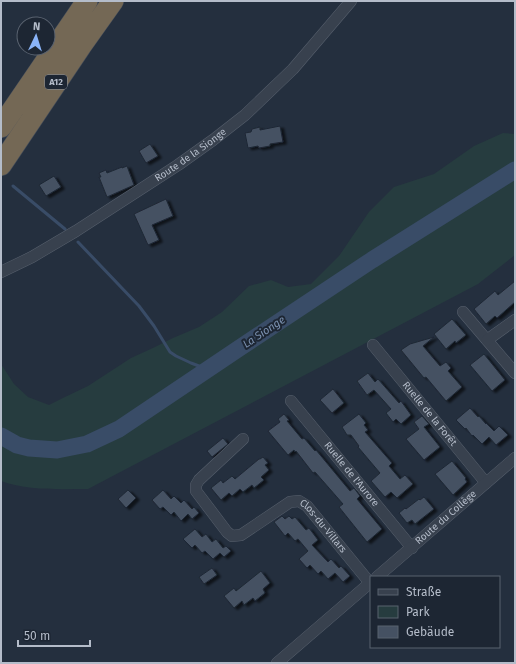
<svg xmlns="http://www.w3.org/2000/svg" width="516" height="664" font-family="'Fira Sans',sans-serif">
<defs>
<filter id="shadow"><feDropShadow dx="3.5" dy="2" stdDeviation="1" flood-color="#0009"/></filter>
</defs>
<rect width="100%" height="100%" fill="#242f3e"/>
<path fill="#263c3f" d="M503 133 515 134V255L478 284 88 489C59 489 29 491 1 481V364L14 384 28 397 49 405 65 397 88 386 131 358 155 347 173 338 199 327 222 312 249 286 271 280 288 287 311 284 339 256 369 212 394 187 434 174 474 146Z"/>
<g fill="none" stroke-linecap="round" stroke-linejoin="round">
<path stroke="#394c67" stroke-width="3" d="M13 186 65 229
M78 242 139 306 154 326 170 352 176 356 191 363 207 369"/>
<path stroke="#394c67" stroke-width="17" d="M1 436 17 445 29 448 57 450 87 444 119 429 241 347 372 260 515 170"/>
</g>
<path fill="#455162" stroke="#1f2835" filter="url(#shadow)" d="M280 126 283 142 270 144V146L259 148 258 146 248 148 245 133 251 132 252 129 260 127V130Z
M150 144 158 156 146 163 139 151Z
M127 166 134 185 107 197 99 177H101L99 173 106 170 107 173 122 167V168Z
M54 176 61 187 46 196 39 185Z
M166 199 173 216 152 225 159 240 148 245 134 214Z
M515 281V302L497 318 495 316 486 324 474 309 495 291 498 295Z
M452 319 466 335 456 343 455 341 446 349 434 334Z
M434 337 423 346 440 366 446 362 451 368 448 371 462 387 446 401 426 377 424 378 401 350 410 344Z
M484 354 505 380 492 391 470 365Z
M368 373 375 382 378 379 399 403 401 401 411 415 401 424 396 419 393 422 386 413 391 409 374 390 367 395 357 381Z
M333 389 344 403 332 413 320 400Z
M470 408 478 417 479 416 486 424V423L494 431 499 426 508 435 496 445 489 437 482 444 473 435 472 436 466 428 465 429 456 420Z
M284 414 289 420 287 421 302 439 304 438 315 451 316 450 350 491 354 488 360 496 357 499 382 529 367 542 339 507 343 504 315 472 313 473 296 451 295 452 294 450 288 455 268 431 280 422 278 419Z
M359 414 366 423 364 425 368 430 365 432 392 463 389 466 400 479 405 475 413 484 397 498 391 492 385 497 371 481 380 473 358 447 359 446 351 435H347L342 427Z
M422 416 429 424 424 427 440 447 424 460 406 439 419 429 414 422Z
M223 438 228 444 212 457 207 451Z
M263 457 268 463 265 465 269 470 261 477 264 480 254 488 252 485 243 492 240 489 232 496 229 493 221 500 211 488 221 480 223 483 232 476 235 479 259 459H260Z
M452 461 466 478 465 479 467 482 453 495 435 474Z
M128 490 136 498 126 508 118 499Z
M163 490 171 499 174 496 181 503 184 500 192 509 194 507 199 513 192 519 188 514 181 521 174 512 171 515 163 507 160 509 152 500Z
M424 497 434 509 415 524 412 520 407 523 399 513 405 508 406 509 419 499 420 500Z
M282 516 285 519 289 516 292 519 295 517 306 530 309 528 318 540 312 545 328 562 331 559 339 568 341 566 350 576 343 582 335 573 328 579 321 571 318 574 310 565 307 568 299 559 308 551 298 539 295 541 288 533 285 536 274 522Z
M195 529 202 537 206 534 212 542 216 539 223 548 226 546 231 551 224 557 220 553 213 559 205 551 202 553 195 545 192 548 183 539Z
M212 568 217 575 204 584 199 577Z
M261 571 270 583 263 589 265 593 255 601 253 598 244 605 242 601 234 608 224 596 234 588 236 591Z"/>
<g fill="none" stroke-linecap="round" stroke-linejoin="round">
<g stroke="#565f6c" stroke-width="12">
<g id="street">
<path id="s1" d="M1 272 32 257 76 231 178 165 213 140 245 115 293 69 351 1"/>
<path d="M463 312 515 373"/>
<path d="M487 340 515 320"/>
<path id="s2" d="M373 345 486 483"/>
<path id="s3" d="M291 401 412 548"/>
<path id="s4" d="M243 439 199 480 196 485V491L227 532 232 536 241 535 290 502 299 501 307 506 370 583"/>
<path id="s5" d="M377 577 515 458"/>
<path d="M277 663 371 582"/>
</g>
</g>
<g stroke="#434c59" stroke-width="22">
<path id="highway" d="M1 127 87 1
M1 165 81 46 113 1"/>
</g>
<use href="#street" stroke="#38414e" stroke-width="11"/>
<use href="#highway" stroke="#746855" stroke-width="21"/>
</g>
<g text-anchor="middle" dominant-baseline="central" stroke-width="4" stroke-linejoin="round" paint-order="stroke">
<rect fill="#1d2633" stroke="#878f9c" stroke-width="1" x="45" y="75" width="22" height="14" rx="3"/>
<g font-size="9" font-weight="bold" fill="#b4bcc9">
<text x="56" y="82">A12</text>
</g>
<g font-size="10" fill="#b4bcc9" stroke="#1d2633">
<text stroke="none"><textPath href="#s1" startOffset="223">Route de la Sionge</textPath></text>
<text stroke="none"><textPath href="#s2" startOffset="89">Ruelle de la Forêt</textPath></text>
<text stroke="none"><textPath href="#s3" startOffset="95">Ruelle de l'Aurore</textPath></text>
<text stroke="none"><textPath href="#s5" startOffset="91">Route du Collège</textPath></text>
<text stroke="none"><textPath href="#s4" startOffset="242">Clos-du-Villars</textPath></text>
</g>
<g font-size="11" font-style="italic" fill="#7c92b1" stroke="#1d2633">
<text transform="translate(264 332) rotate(-34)">La Sionge</text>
</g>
</g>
<rect width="516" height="664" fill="none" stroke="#b4bcc9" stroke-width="4"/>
<rect x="370" y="576" width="130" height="72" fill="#1d2633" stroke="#59626f"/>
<rect x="378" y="589" width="20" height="6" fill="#38414e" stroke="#59626f"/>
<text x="406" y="596" font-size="12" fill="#b4bcc9">Straße</text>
<rect x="378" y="606" width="20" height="12" fill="#263c3f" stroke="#59626f"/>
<text x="406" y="616" font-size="12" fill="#b4bcc9">Park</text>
<rect x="378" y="626" width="20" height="12" fill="#455162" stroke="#59626f"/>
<text x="406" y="636" font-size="12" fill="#b4bcc9">Gebäude</text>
<g transform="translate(36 36) rotate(4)"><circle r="19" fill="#1d2633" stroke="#59626f"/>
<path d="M0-3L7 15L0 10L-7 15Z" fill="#8ab4f8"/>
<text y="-6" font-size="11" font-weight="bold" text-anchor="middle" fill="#b4bcc9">N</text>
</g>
<path d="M18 640v6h72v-6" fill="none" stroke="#b4bcc9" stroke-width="2"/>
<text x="24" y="640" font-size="12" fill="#b4bcc9" stroke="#1d2633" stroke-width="3" paint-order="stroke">50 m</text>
</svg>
